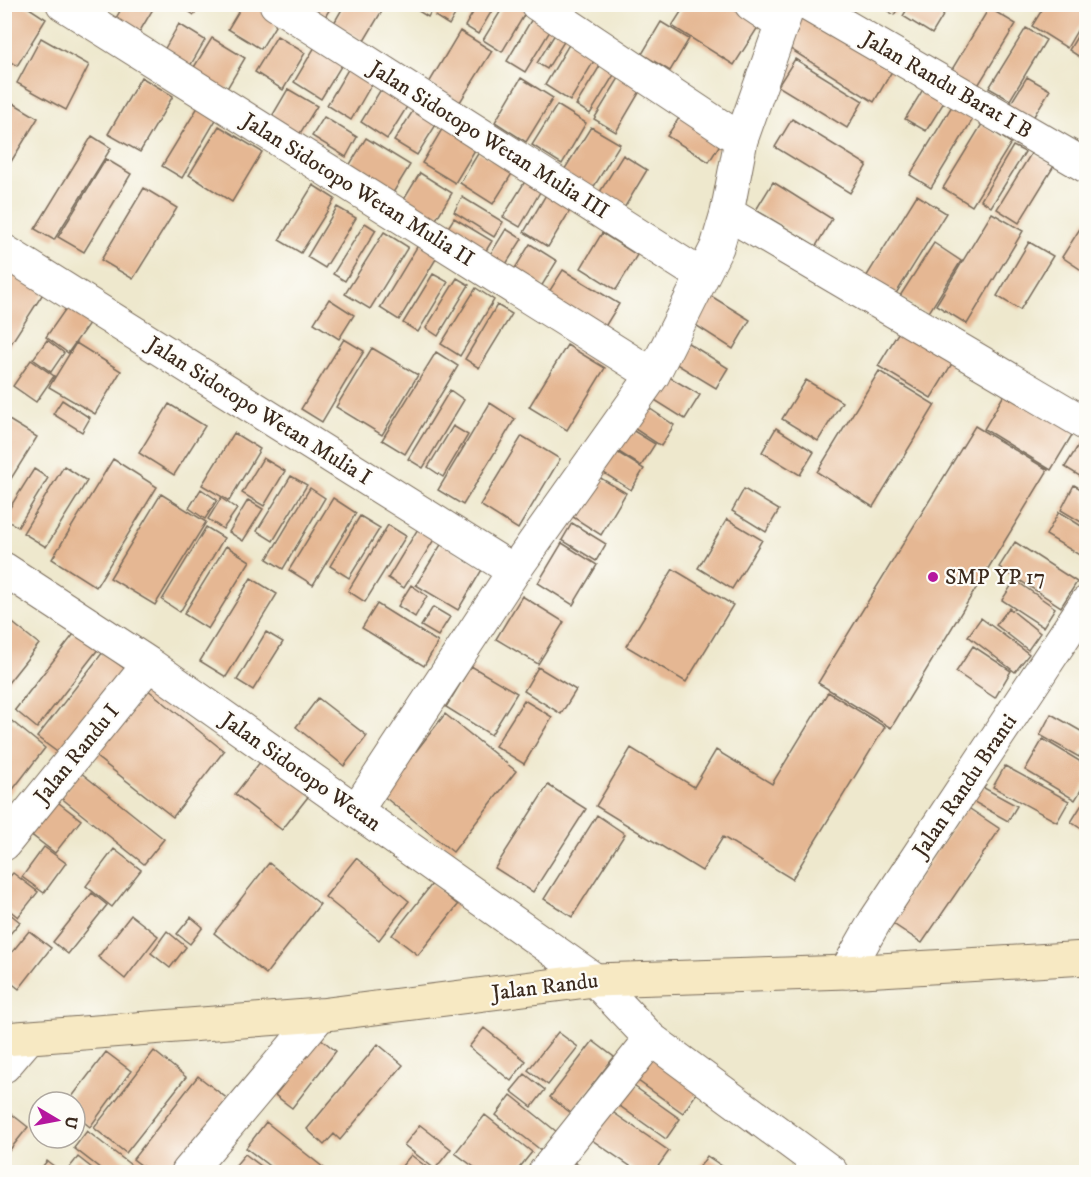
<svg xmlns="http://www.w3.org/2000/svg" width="1091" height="1177" font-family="'IM FELL DW Pica',serif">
<rect width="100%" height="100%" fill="#fdfcf7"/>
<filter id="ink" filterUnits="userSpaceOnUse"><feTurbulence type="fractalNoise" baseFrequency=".0167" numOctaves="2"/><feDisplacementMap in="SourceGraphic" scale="12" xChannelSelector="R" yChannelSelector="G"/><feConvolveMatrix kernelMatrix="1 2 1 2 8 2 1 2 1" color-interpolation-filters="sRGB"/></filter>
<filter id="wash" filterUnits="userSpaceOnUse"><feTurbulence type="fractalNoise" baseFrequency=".008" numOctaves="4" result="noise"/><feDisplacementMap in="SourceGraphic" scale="24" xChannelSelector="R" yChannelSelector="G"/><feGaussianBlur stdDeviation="1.35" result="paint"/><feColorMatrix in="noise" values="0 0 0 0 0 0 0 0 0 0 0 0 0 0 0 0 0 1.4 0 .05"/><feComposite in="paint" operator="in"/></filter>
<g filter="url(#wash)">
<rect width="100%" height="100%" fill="#eee8cd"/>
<g id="blocks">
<path fill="#e5b793" d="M4 4H23L46 19 17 66 4 58Z
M124 4H156L134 41 111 27Z
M178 4H200L194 15Z
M243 4H258L280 18 261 49 228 29Z
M305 4H333L325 17Z
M345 4H386L364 41 334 23Z
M407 4H435L428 17Z
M442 4H461L449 25 435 16Z
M478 4H496L478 34 465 26Z
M505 4H524L529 7 502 52 483 40Z
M686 4H729L760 24 734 65 672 26Z
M835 4H857L851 15Z
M878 4H901L894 15Z
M910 4H950L932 34 903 16Z
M1045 5H1086V15L1067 48 1032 26Z
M989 8 1016 24 974 92 948 76Z
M805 11 895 66 874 102 784 45Z
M536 12 555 23 525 72 507 61Z
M661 22 689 39 670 71 642 54Z
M1086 22V61L1069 50Z
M179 24 205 40 186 73 160 57Z
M560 26 570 32 547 69 537 63Z
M1026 28 1046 40 1010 100 989 88Z
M460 31 492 51 460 102 429 83Z
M277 36 305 53 283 90 255 72Z
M574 36 600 51 570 101 545 85Z
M41 38 89 65 66 110 17 83Z
M212 38 245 58 225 92 191 72Z
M316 45 343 63 321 99 294 82Z
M606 56 620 65 590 114 576 105Z
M795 59 863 101 847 128 778 86Z
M350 66 374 80 351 120 327 105Z
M625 68 646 81 616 132 594 119Z
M141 77 173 96 140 152 108 134Z
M1027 77 1050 90 1031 121 1008 108Z
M521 78 553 98 526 142 495 122Z
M386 81 413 97 387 139 361 122Z
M925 86 946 99 926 131 905 119Z
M288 89 317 106 299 135 271 118Z
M955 101 976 114 931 188 910 175Z
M13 103 38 118 4 173V117Z
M557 105 586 123 562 164 532 145Z
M416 106 439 120 417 155 394 141Z
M198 107 217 118 182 178 162 166Z
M683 112 724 138 709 162 667 136Z
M324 117 357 137 346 157 312 136Z
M448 119 481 140 455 183 422 163Z
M792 119 867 165 850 193 775 147Z
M982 124 1011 143 972 206 943 188Z
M219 126 262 152 232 202 189 175Z
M591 127 620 144 590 193 561 175Z
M92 136 111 148 54 240 35 229Z
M366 138 410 165 388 201 344 174Z
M1013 146 1025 152 991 207 981 200Z
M479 152 513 172 493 204 460 183Z
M1032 152 1054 166 1019 223 997 209Z
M623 155 647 170 623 210 598 195Z
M106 159 131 174 84 252 58 237Z
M420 173 452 193 432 226 400 206Z
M529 175 544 185 520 227 503 217Z
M773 182 832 219 816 246 756 210Z
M313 185 335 199 301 253 279 240Z
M144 188 177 208 133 279 101 260Z
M547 193 571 209 548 247 524 232Z
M917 195 946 213 892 300 863 282Z
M462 197 503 222 494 237 454 212Z
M337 207 356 218 325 268 307 257Z
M992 213 1023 231 967 324 936 305Z
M454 218 492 241 482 257 444 234Z
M1086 219V273L1062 257Z
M365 223 376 230 345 281 333 274Z
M506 229 522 239 501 272 485 263Z
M384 232 408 247 370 309 345 294Z
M602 233 637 255 616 290 581 268Z
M420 242 439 254 399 320 380 308Z
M1029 242 1053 256 1020 310 997 296Z
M934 243 961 261 928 314 900 296Z
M530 244 557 261 536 295 509 278Z
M5 262 46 289 5 353Z
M563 270 619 304 601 333 545 298Z
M433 274 448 282 418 332 403 323Z
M457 278 469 285 438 336 426 328Z
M476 288 494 300 460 356 441 344Z
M711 296 750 320 733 349 694 324Z
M329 299 354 315 339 339 314 323Z
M69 304 92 319 68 353 46 337Z
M497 305 512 314 479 368 465 359Z
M903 325 956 357 931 398 878 366Z
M344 339 364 351 322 422 301 409Z
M47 340 64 353 51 372 33 359Z
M685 341 728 368 716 388 673 362Z
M76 343 121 371 95 414 49 387Z
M567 345 605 368 567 430 529 407Z
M372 348 418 375 382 435 336 407Z
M436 352 458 366 405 454 382 440Z
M31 360 54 376 36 402 13 386Z
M879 371 935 405 873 507 817 472Z
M664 374 700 395 685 419 650 397Z
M806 380 842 402 818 441 782 419Z
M1011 383 1078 425 1051 470 984 429Z
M450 390 464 400 423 468 408 459Z
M62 400 90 418 82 432 53 414Z
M640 402 674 425 661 446 626 423Z
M490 403 515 419 463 505 438 490Z
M169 404 205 426 174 475 139 453Z
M4 417 37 437 4 490Z
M624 425 655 444 641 466 611 447Z
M453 426 468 435 443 477 428 467Z
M975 426 1048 470 891 728 818 683Z
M776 428 814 452 800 475 762 452Z
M234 433 260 449 229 501 202 485Z
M522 436 560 459 518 529 480 505Z
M1083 438 1086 441V480L1065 467Z
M612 449 644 469 631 490 599 470Z
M263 458 285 471 264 506 242 493Z
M113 459 157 487 96 587 52 559Z
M64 466 87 481 46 547 23 533Z
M34 469 48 478 18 527 4 519V517Z
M291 476 307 485 273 541 257 531Z
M597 476 626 493 601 535 573 517Z
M1074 485 1086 492V525L1061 510Z
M310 488 325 498 283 569 267 559Z
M201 489 217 500 205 519 189 508Z
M744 489 779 510 766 532 732 511Z
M161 494 206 522 155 605 110 578Z
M221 498 237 509 223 529 208 519Z
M333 498 356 513 313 585 289 570Z
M248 500 263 509 243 541 229 532Z
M1059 512 1086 529V559L1046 535Z
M360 516 380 528 349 578 330 566Z
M727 519 762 540 732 589 698 568Z
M572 523 606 544 596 561 562 540Z
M388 525 406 536 365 602 348 591Z
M206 527 224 538 180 612 162 600Z
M419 527 435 538 404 588 388 578Z
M1015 542 1077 582 1061 607 999 567Z
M442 543 483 568 458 610 416 585Z
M562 543 597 565 573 605 538 583Z
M226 546 250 561 208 629 184 614Z
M673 569 733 605 686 682 626 646Z
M251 578 277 594 226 677 200 661Z
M1015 580 1055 608 1043 627 1002 600Z
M411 585 427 596 415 617 398 606Z
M522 596 564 622 538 664 496 639Z
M377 604 438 642 424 666 362 628Z
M433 607 450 617 438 636 421 626Z
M1009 608 1040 633 1028 650 996 625Z
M4 616 39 644 4 688Z
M981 618 1029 654 1015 672 968 636Z
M77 630 99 648 37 728 15 710Z
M266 632 283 642 253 690 237 680Z
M973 646 1011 671 995 698 956 672Z
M103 652 125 669 60 754 37 737Z
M471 666 517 693 491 735 446 707Z
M538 667 576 690 561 714 524 691Z
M147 689 224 751 173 817 95 756Z
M828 692 885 727 792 879 723 837 702 871 596 806 631 748 694 787 716 750 772 784Z
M318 698 367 736 344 766 296 727Z
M524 700 552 717 524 764 495 746Z
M445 714 516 771 453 852 382 795Z
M1051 714 1086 734V744L1079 757 1040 735Z
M8 718 45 748 4 801V722Z
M1043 739 1086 765V782L1075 800 1025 770Z
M265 756 311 793 282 830 235 794Z
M1005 766 1069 801 1057 822 993 787Z
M80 772 164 839 144 864 60 797Z
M975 783 1017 806 1008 821 967 798Z
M548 785 586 809 533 892 495 868Z
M1086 798V832L1071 822Z
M55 800 81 820 55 853 29 833Z
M967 807 1000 829 922 943 889 921Z
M597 815 625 834 572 917 544 899Z
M44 847 66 863 44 893 22 877Z
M114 849 141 870 112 907 86 886Z
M356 858 409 901 379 940 325 897Z
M269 863 320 904 266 974 214 933Z
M13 873 38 892 18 917 4 906V883Z
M432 884 458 905 418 955 392 935Z
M92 893 107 905 68 954 53 942Z
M4 909 20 922 4 941Z
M131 915 158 936 125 979 98 957Z
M191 917 203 927 190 944 177 934Z
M29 931 51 948 19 989 4 977V962Z
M167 931 186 947 170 968 151 953Z
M484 1028 526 1061 511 1081 469 1047Z
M558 1032 578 1047 548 1085 528 1070Z
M320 1038 336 1051 292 1108 275 1095Z
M593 1041 614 1057 571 1113 550 1097Z
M378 1044 403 1065 340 1140 334 1134 324 1145 307 1129Z
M154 1051 186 1077 126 1153 94 1128Z
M106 1052 131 1071 90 1127 75 1115V1102H68Z
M650 1055 699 1090 683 1113 634 1078Z
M525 1074 545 1090 532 1107 511 1091Z
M198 1076 229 1100 172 1172H150L133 1159Z
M631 1084 680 1119 666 1139 617 1104Z
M511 1095 557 1132 542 1151 496 1115Z
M4 1108 28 1127 4 1157Z
M611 1111 669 1151 654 1172H639L592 1140Z
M485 1115 532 1152 516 1172H481L455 1153Z
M266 1122 329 1172H277L246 1148Z
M420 1125 451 1149 435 1169 404 1145Z
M87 1131 140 1172H105L74 1148Z
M245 1154 269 1172H230Z
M411 1155 433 1172H397Z
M707 1156 731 1172H696Z
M78 1157 97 1172H75L69 1168Z
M47 1161 62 1172H38Z
M574 1162 588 1172H567Z"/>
</g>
</g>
<g filter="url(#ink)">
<use href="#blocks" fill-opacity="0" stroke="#7a6c5b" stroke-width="1.5"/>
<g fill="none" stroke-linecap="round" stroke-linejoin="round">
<g stroke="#7a6c5b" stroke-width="35">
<path id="street" d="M63 4 653 375
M276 4 702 276
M537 4 741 140
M751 4 782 25
M807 4 1086 166
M727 213 1086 424
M4 251 514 571
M4 569 149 664 595 980 651 1039 831 1172
M356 811 514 571 653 375 717 247 727 213 741 140 789 4
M4 844 149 664
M846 972 875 921 1086 603
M4 1066 28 1038
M188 1172 320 1015
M545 1172 651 1039"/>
</g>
<g stroke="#7a6c5b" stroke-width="35">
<path id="secondary" d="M4 1039 320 1015 595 980 846 972 1086 958"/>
</g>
<use href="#street" stroke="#fff" stroke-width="33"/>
<use href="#secondary" stroke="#f7e9c3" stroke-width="33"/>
</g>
</g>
<circle fill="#b5179e" stroke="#fdfcf7" stroke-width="2" cx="933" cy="577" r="6"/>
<g text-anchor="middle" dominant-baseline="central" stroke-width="4.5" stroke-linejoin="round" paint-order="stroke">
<g font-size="22" fill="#3b2a1e" stroke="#fdfcf7">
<text transform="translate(947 85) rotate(30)">Jalan Randu Barat I B</text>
<text transform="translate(489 140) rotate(32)">Jalan Sidotopo Wetan Mulia III</text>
<text transform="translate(358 190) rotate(32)">Jalan Sidotopo Wetan Mulia II</text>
<text transform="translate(259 411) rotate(32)">Jalan Sidotopo Wetan Mulia I</text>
<text transform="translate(77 754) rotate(-51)">Jalan Randu I</text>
<text transform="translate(301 772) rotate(35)">Jalan Sidotopo Wetan</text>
<text transform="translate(965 786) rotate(-56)">Jalan Randu Branti</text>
<text transform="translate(545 987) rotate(-7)">Jalan Randu</text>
</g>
<g font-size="22" fill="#3b2a1e" stroke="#fdfcf7" text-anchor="start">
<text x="945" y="577">SMP YP 17</text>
</g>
</g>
<rect width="1091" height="1177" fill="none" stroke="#fdfcf7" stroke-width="24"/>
<g transform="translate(57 1120) rotate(100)"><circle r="28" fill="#fdfcf7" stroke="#afa8a0" stroke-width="1.5"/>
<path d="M0-4.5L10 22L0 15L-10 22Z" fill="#b5179e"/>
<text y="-9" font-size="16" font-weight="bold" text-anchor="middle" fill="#3b2a1e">U</text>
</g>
</svg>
